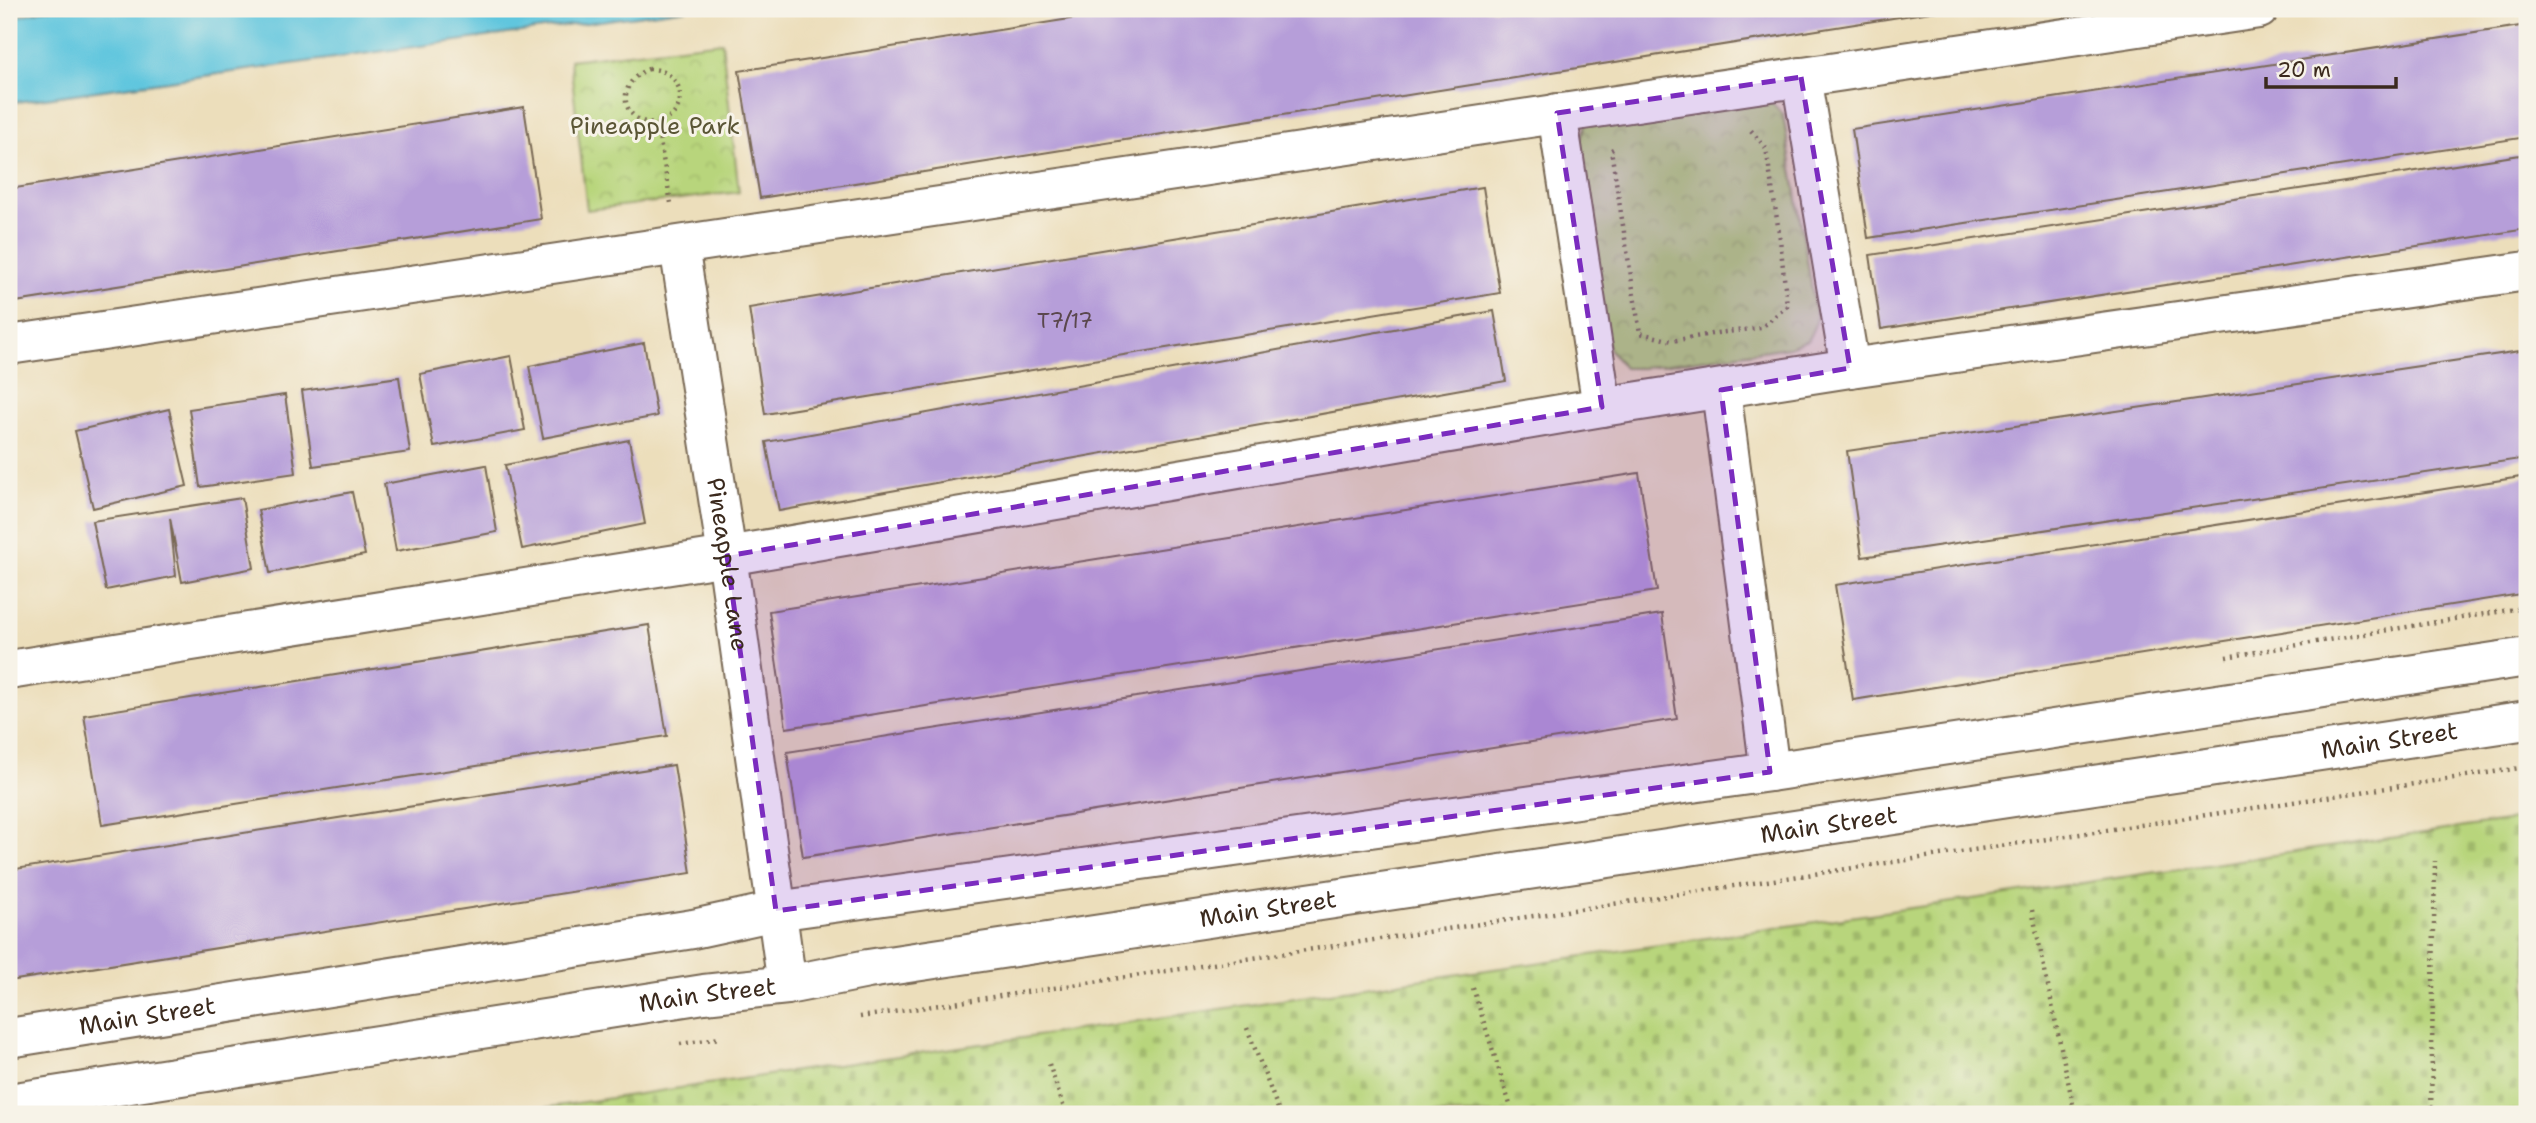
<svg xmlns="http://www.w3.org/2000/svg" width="2536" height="1123" font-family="'Shantell Sans',sans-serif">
<defs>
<pattern id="cemetery-stones" width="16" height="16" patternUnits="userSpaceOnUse" patternTransform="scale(1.75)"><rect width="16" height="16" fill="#b8d57b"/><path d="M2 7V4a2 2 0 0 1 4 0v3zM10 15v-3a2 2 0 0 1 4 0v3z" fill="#9fb76a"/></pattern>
<pattern id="park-crowns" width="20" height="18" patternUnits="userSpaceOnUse" patternTransform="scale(1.75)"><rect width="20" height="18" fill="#b8d57b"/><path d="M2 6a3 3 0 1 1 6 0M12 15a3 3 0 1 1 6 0" fill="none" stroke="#9fb76a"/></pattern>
</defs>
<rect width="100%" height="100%" fill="#f7f3e8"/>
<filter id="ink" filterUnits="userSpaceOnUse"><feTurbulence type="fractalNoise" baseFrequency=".0143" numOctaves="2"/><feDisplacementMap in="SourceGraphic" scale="14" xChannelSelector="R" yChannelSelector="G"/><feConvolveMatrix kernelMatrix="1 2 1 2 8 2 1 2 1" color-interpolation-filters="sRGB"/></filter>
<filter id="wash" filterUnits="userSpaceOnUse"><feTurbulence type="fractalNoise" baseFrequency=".00686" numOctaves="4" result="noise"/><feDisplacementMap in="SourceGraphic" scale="28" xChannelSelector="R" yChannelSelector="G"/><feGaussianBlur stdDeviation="1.57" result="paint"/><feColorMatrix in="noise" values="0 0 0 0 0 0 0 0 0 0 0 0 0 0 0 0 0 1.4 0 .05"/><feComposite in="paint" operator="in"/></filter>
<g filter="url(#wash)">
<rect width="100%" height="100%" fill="#ecdebb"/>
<path fill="url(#cemetery-stones)" stroke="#7a804c" stroke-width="2" d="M2527 818V1114H502Z"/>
<path fill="url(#park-crowns)" stroke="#7a804c" stroke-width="2" d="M722 42 739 192 587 210 570 60Z
M1760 98 1771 102 1783 115 1817 320 1808 340 1789 347 1641 368H1624L1608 347 1579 144 1586 124Z"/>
<path fill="#61c6de" stroke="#4e787e" stroke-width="2" d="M46 9H687L9 103V19Z"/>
<g id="blocks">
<path fill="#b69ed9" d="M1133 9H1942L1943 10 760 198 739 71Z
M2527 25V137L1868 238 1852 129Z
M524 107 541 219 9 303V189Z
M2527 154V229L1881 329 1870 255Z
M1483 187 1500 293 765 414 749 308Z
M1494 311 1506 381 779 511 766 442Z
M644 343 657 416 543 438 529 366Z
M2527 350V458L1862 557 1847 451Z
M511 356 525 430 434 447 420 374Z
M399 377 410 452 313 466 302 391Z
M285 395 296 473 200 487 189 409Z
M169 409 187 486 93 508 75 431Z
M629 440 645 524 522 549 505 465Z
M486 465 497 532 396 551 384 484Z
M1639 473 1657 591 786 728 769 611Z
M2527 476V593L1853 700 1835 585Z
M352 492 365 555 270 573 258 510Z
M242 498 254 568 182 582 170 518 176 576 106 590 92 521Z
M1662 614 1677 719 803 857 787 752Z
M649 625 667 736 102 825 84 715Z
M674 765 691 873 9 981V870Z"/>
</g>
</g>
<g filter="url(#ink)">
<use href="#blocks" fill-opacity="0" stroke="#796955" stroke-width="2"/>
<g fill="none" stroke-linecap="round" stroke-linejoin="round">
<g stroke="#796955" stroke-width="42">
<g id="street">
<path d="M1801 77 1850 368"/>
<path d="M1557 113 1602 407"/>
<path id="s1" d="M679 246 727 556 787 985"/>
<path d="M9 345 2259 9"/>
<path d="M1721 390 1770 772"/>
<path d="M9 670 727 556 1602 407 1850 368 2527 271"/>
</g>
</g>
<g stroke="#796955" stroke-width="42">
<g id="secondary">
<path id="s2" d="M9 1038 693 929 776 911 1770 772 2527 657"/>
<path id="s3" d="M9 1103 704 994 787 985 868 969 2527 720"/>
</g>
</g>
<path stroke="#796955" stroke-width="4.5" stroke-dasharray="2 5" stroke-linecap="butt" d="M649 69C672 68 689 91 675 112 671 118 663 121 657 125 650 123 641 122 635 117 616 101 629 75 649 69Z
M657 125 671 203
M1613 149 1611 150 1640 333 1672 341 1717 333 1761 328 1787 306 1780 239 1766 148 1748 127
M2226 657 2527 607
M2032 910 2075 1114
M1473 988 1513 1114
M860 1017 2527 767
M1247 1028 1280 1114
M680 1044 720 1038
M1049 1064 1066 1114
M2431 1114 2435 861"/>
<use href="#street" stroke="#fff" stroke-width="38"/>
<use href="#secondary" stroke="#fff" stroke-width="38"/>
</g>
</g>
<path fill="#7b2cbf" fill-opacity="0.2" stroke="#7b2cbf" stroke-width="5" stroke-dasharray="14 9" stroke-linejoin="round" d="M1801 77 1850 368 1721 390 1770 772 776 911 727 556 1602 407 1557 113Z"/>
<g text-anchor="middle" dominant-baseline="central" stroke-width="6" stroke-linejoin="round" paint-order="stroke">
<g font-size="21" fill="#5a474d">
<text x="1065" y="321">T7/17</text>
</g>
<g font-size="24" fill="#5a5535" stroke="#f7f3e8">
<text x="655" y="126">Pineapple Park</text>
</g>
<g font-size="24" fill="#3b2a1e" stroke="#f7f3e8">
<text stroke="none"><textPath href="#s1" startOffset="322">Pineapple Lane</textPath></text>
<text stroke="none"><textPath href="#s3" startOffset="2408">Main Street</textPath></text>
<text stroke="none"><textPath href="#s3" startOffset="1841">Main Street</textPath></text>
<text stroke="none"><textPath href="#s3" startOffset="1274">Main Street</textPath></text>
<text stroke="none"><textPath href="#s3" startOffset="707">Main Street</textPath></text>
<text stroke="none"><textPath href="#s2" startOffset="140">Main Street</textPath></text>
</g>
</g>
<rect width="2536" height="1123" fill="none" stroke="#f7f3e8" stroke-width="35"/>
<path d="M2266 77v10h130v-10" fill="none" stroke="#3b2a1e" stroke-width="3.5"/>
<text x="2277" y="77" font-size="21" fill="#3b2a1e" stroke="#f7f3e8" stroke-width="5" paint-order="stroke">20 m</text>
</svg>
